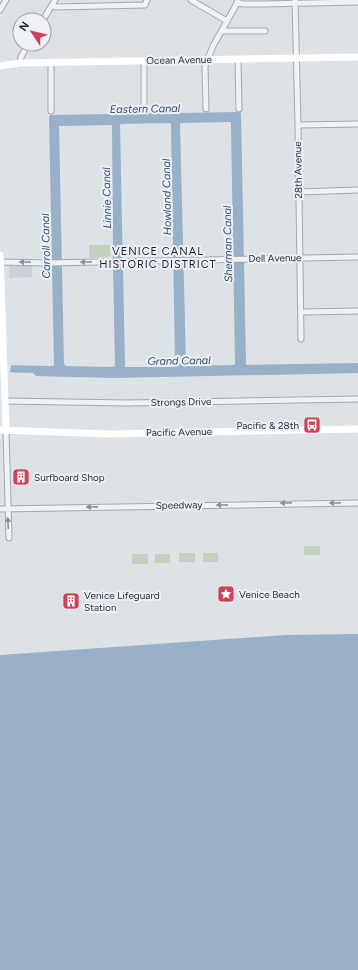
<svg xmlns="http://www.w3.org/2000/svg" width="358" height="970" font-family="Figtree,sans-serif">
<rect width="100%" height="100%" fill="#dde2e7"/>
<path fill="#ccd1d9" d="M9 266H32V277L9 278Z"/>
<path fill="#c4d1bf" d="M89 245H110V257L89 258Z
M304 546H320V555H304Z
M179 553H195V562H179Z
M203 553H218V562H203Z
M132 554H148V564H132Z
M155 554H170V563H155Z"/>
<path fill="#98b0c8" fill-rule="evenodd" d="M240 112 241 113 246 364 247 365 358 363V373L114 378 36 376 33 373 0 372V365L53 366 54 365 49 117 50 115ZM230 122 231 123 235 364 234 365 187 366 186 365 180 124 181 123ZM170 123 171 124 175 365 174 367H125L120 125 121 124ZM112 125 113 264 115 366 112 367 66 366 64 364 59 126Z
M358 634V970H0V655L285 635Z"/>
<path fill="#dde2e7" d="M0 363H27V365H11L10 373 27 374 26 375 0 374Z"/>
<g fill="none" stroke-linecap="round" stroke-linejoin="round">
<g stroke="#a3a9b1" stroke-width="7">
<path id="street" d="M191 0 227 21
M295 0 298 125 301 339
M237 3 243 4H264L358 2
M52 5 56 7 145 5 147 0
M0 10 6 0
M43 20 55 0
M222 31H265
M238 60 239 109
M144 61V109
M20 63 21 57 28 44
M51 63V111
M206 109 205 66 213 46 235 7 238 0
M298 125 358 124
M299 192 358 190
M0 262 47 263 358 257
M301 312 358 311
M5 401 128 403 358 399
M6 431 9 538
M0 509 358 503"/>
</g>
<use href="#street" stroke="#f0f2f6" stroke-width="5"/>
<path stroke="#fff" stroke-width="7" d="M0 66 20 63 358 57
M0 255 6 431
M0 430 109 434 358 429"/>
</g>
<defs><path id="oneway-solid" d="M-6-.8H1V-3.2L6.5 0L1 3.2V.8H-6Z"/></defs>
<g fill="#8c919a">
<use href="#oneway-solid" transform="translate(25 262) rotate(-179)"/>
<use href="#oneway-solid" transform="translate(86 262) rotate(179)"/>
<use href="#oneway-solid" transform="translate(286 503) rotate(179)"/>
<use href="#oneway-solid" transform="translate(335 503) rotate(179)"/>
<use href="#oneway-solid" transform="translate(222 505) rotate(179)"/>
<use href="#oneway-solid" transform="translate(92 507) rotate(179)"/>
<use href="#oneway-solid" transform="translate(8 523) rotate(-93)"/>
</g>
<defs>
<g id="bus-square" transform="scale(0.9)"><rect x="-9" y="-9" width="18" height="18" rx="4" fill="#cd4159" stroke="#edf0f5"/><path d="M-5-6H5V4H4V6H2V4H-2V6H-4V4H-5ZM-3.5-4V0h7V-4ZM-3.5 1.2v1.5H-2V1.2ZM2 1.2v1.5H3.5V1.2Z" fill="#fff"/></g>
<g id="building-square" transform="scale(0.9)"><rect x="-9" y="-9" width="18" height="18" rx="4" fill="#cd4159" stroke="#edf0f5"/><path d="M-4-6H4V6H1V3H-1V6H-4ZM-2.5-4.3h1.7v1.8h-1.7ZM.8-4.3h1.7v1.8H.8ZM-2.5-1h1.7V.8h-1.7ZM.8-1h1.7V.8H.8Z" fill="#fff"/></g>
<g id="sight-square" transform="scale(0.9)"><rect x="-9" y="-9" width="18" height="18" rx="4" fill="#cd4159" stroke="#edf0f5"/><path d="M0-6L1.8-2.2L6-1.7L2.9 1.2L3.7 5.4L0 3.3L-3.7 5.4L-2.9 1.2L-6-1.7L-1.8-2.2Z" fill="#fff"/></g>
</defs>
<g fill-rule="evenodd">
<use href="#bus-square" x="312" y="425"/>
<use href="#building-square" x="21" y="477"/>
<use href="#sight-square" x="226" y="594"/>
<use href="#building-square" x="71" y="601"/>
</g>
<g text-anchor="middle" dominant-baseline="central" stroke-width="4" stroke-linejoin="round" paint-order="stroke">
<g font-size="10" fill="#27303e" stroke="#edf0f5">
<text transform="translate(179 60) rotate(-1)">Ocean Avenue</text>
<text transform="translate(298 170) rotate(-91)">28th Avenue</text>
<text transform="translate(275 258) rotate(-1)">Dell Avenue</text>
<text transform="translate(181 402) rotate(-1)">Strongs Drive</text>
<text transform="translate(179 432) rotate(-1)">Pacific Avenue</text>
<text transform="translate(179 505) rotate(-1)">Speedway</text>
</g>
<g font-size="10" fill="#27303e" stroke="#edf0f5" text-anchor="start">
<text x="299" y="425" text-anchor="end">Pacific &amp; 28th</text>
<text x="34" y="477">Surfboard Shop</text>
<text x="239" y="594">Venice Beach</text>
<text x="84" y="595">Venice Lifeguard<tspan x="84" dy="12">Station</tspan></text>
</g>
<g font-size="11" font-style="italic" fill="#314f72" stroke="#edf0f5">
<text transform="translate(145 109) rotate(-1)">Eastern Canal</text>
<text transform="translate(167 197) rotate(-91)">Howland Canal</text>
<text transform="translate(107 198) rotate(-91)">Linnie Canal</text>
<text transform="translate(228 244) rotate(-91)">Sherman Canal</text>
<text transform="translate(46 246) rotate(-91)">Carroll Canal</text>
<text transform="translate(179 361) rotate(-1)">Grand Canal</text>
</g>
<g font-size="11" letter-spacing="1" fill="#19212e" stroke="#edf0f5">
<text x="158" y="251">VENICE CANAL<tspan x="158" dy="13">HISTORIC DISTRICT</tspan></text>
</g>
</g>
<g transform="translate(32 32) rotate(305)"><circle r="19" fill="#edf0f5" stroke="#9ea3ac"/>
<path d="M0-3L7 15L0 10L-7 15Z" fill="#cd4159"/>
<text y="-6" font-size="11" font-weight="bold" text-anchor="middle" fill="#27303e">N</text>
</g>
</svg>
